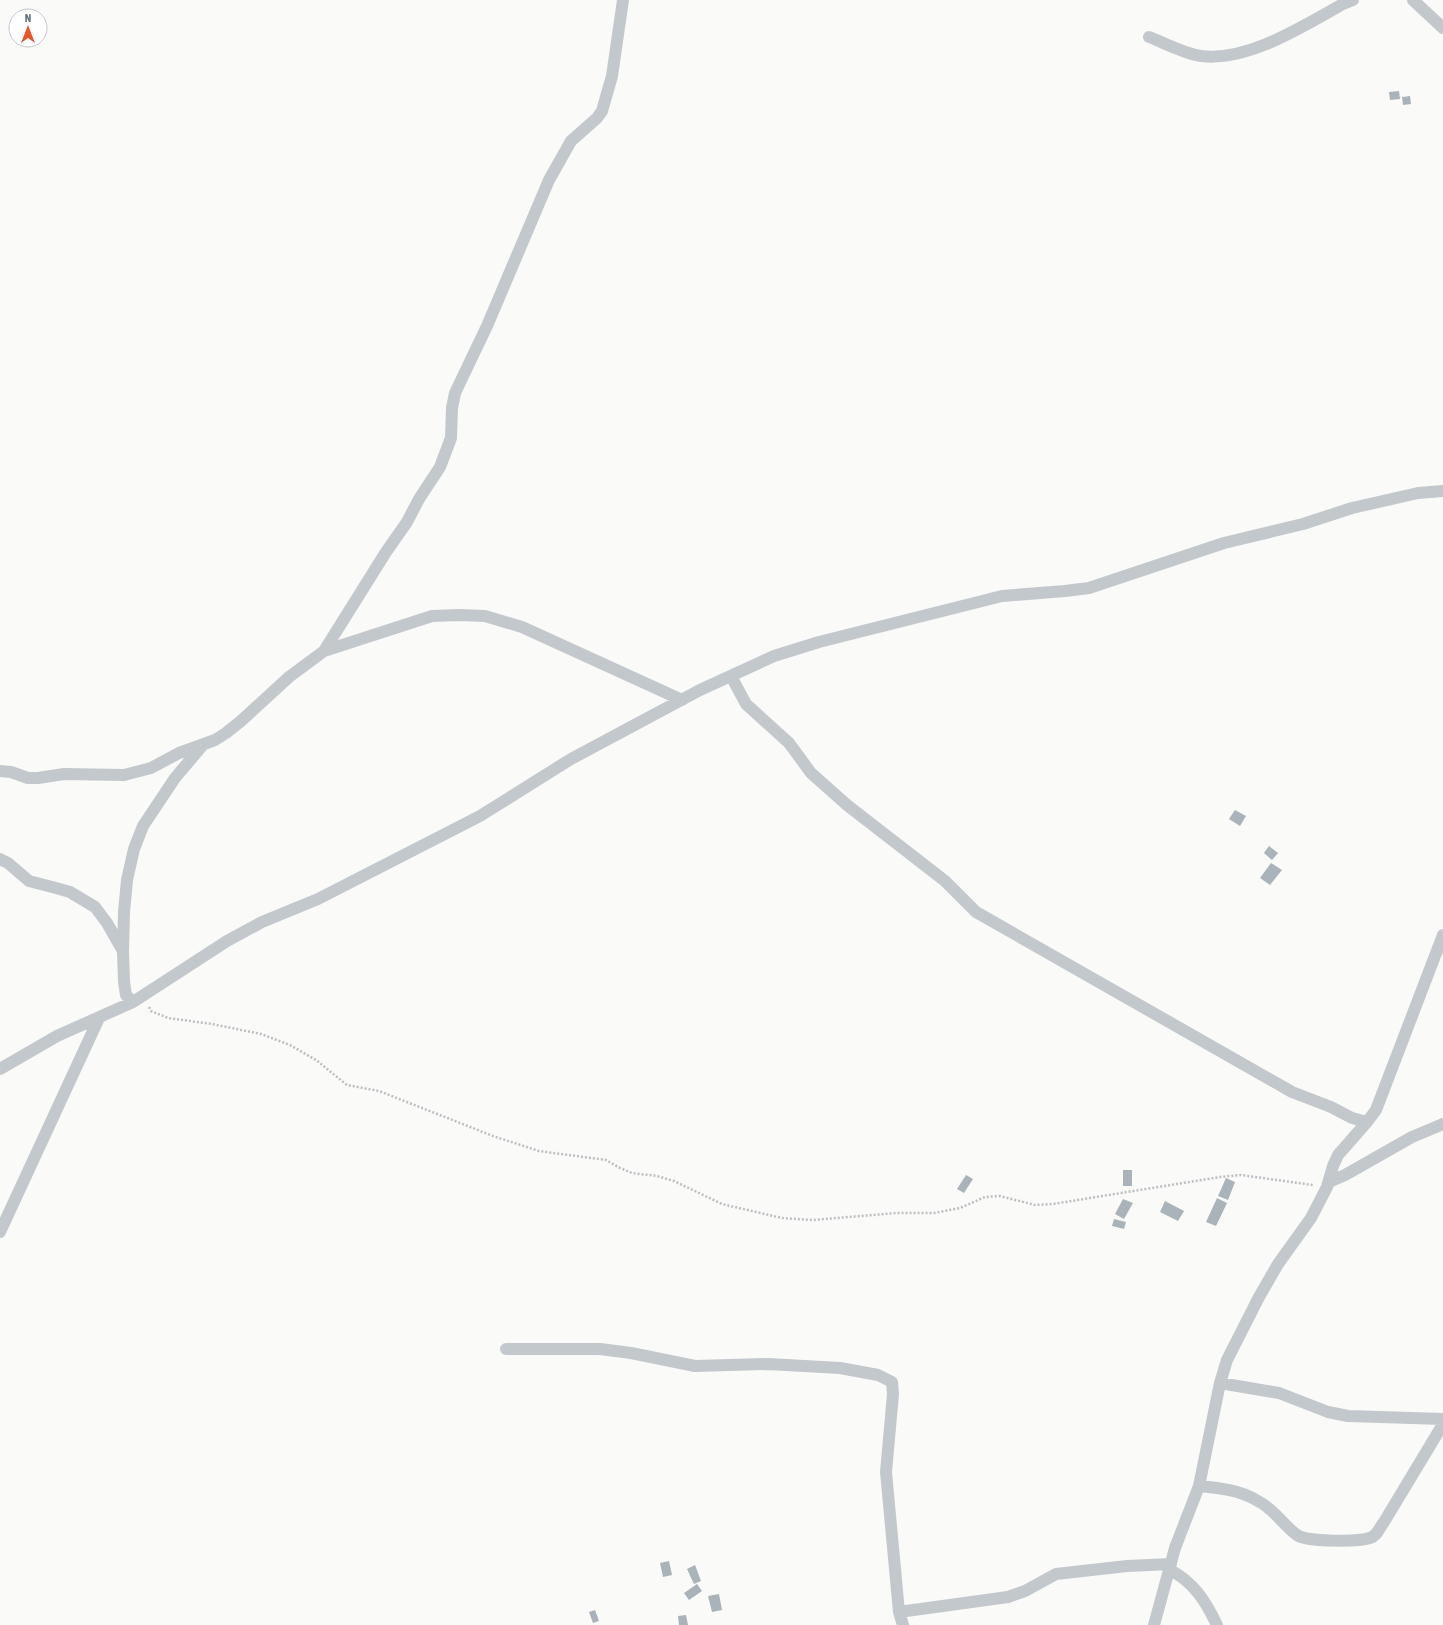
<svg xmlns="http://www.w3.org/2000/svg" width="1443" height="1625" font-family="'Asap Condensed',sans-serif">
<rect width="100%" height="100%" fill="#fafaf8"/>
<path fill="#aab3b9" d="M1399 91 1400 99 1390 100 1389 92Z
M1410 96 1411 104 1403 105 1402 97Z
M1235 810 1246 816 1240 826 1229 819Z
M1269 846 1278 853 1272 860 1264 853Z
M1271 863 1282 870 1270 885 1260 878Z
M1123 1170H1132V1186H1123Z
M966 1175 973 1179 964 1193 957 1189Z
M1226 1178 1235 1182 1228 1200 1218 1196Z
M1217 1198 1227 1203 1216 1226 1206 1222Z
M1123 1199 1133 1203 1124 1219 1115 1214Z
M1165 1201 1184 1211 1178 1221 1160 1212Z
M1114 1219 1126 1222 1124 1229 1112 1226Z
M669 1561 672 1575 663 1577 660 1563Z
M695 1565 701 1581 694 1584 687 1569Z
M697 1584 702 1591 689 1600 684 1593Z
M719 1594 722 1610 712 1612 708 1596Z
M595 1610 599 1621 593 1623 589 1612Z
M686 1615 688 1625H679L678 1616Z"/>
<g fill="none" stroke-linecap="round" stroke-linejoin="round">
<path stroke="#bbbfc2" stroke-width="2.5" stroke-dasharray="2 2" stroke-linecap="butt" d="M149 1007 151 1011 168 1018 212 1024 261 1034 290 1045 316 1060 347 1085 379 1091 493 1136 539 1151 606 1160 620 1168 632 1173 657 1176 674 1181 722 1204 782 1218 813 1220 896 1213H934L960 1208 985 1197 1000 1196 1035 1205 1053 1204 1220 1177 1241 1175 1313 1185"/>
<path stroke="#c3c8cc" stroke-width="12" d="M1413 0 1443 28
M1149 37C1165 43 1183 53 1201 56 1248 62 1303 26 1343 4L1353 0
M324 651 386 552 407 522 419 499 440 467 451 438 452 408 455 393 487 326 549 180 571 141 597 118 602 111 612 76 623 0
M731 676 746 704 789 743 811 773 847 805 945 881 976 912 1292 1092 1331 1107 1352 1118 1367 1122
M0 771 11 772 28 778H38L64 774 124 775 151 768 179 753 215 740 226 733 241 721 289 677 324 651 432 616 459 615 485 616 522 627 682 700
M0 859 8 863 29 881 56 888 70 892 95 907 107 923 123 951
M133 1002 126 995 124 982 123 951 124 912 127 880 134 849 143 826 175 778 202 746
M0 1069 57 1036 133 1002 227 941 262 922 318 899 480 816 571 759 700 690 774 656 819 642 1002 596 1065 591 1089 588 1224 543 1303 524 1352 508 1418 493 1443 491
M1329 1182 1345 1175 1412 1137 1443 1124
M0 1232 99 1018
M506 1349H600L631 1353 695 1366 768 1364 840 1368 878 1375 892 1382 893 1394 886 1472 899 1612 903 1625
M1220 1383 1279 1393 1328 1412 1348 1416 1443 1419
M1199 1486C1220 1488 1240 1490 1258 1501 1274 1509 1283 1525 1297 1535 1307 1542 1358 1542 1370 1538 1377 1536 1380 1527 1384 1522L1443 1424
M1170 1570C1194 1582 1206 1602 1217 1625
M899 1612 1008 1597 1025 1591 1056 1574 1127 1566 1171 1564
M1154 1625 1175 1548 1199 1486 1220 1383 1227 1360 1259 1297 1278 1264 1311 1218 1327 1187 1333 1166 1338 1155 1367 1122 1376 1110 1443 935"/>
</g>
<g transform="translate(28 28)"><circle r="19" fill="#ffffff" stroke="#c1c8cd"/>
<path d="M0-3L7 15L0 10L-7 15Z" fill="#e4572e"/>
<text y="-6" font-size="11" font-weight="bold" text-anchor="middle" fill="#657683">N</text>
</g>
</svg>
